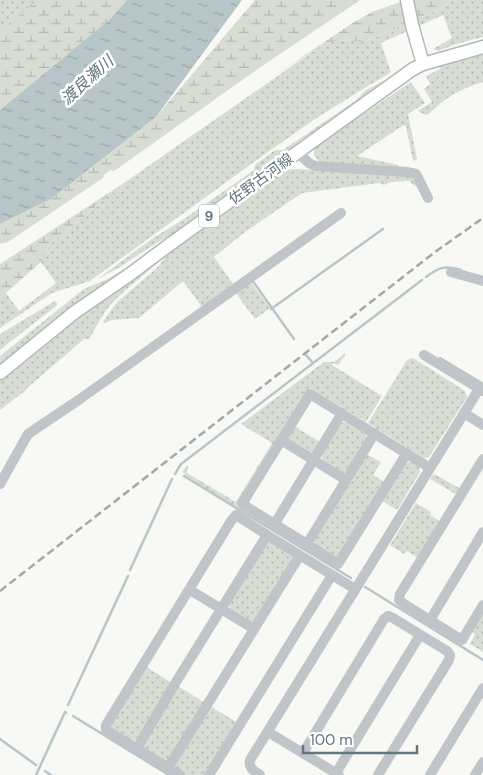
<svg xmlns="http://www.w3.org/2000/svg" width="483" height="775" font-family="'DM Sans','Noto Sans JP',sans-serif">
<defs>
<pattern id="grass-dots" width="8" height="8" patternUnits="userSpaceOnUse" patternTransform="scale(1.25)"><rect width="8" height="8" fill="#d8ddd4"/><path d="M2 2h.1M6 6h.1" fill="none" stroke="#b3b8b1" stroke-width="1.8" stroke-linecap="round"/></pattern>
<pattern id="wetland-marsh" width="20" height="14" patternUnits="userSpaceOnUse" patternTransform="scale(1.25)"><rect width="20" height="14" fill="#d8ddd4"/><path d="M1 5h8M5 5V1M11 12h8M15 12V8" fill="none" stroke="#b3b8b1"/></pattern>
<pattern id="water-ripples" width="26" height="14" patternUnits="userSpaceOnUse" patternTransform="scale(1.25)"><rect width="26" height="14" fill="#b8c6c9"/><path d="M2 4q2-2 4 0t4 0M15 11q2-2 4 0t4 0" fill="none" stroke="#99a6a9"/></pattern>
</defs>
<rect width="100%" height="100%" fill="#f8f8f5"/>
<path fill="url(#grass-dots)" d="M0 0H67L0 39Z
M452 0H483V37L456 44 438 51 433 49 452 38 443 15 381 43 391 72 385 76 363 89 312 121 254 162 90 281 52 293 0 328V298L6 293 19 311 56 283 41 262 50 244 124 183 322 45C336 39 349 40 363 42L438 10Z
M483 52V82C462 88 444 98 429 114L426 115 418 111 432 102 424 89 430 84 426 76 440 69 439 66Z
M385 80 254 177 178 232 158 242 120 267 96 280 153 238 184 219 254 170 255 165 275 150H283L355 101 366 90Z
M411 82 425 103 408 114 417 159 413 161 406 126 404 125 357 156 398 165 399 167 319 162 314 155V150L319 144Z
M296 169 408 176C413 178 416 181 416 187L409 181 391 182 384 185 379 183 302 193 245 232 214 257 233 284 202 307 183 281 139 318 112 320 105 323 103 322 116 303 157 268 172 249 281 171 284 170Z
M154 251 0 368V356L84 289 108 279Z
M160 260C145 275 128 287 113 302 103 313 97 326 89 339H84L26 389V390L0 410V379L64 327Z
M250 281 270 308 255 319 235 292Z
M55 301 57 303V305L55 307 33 324 0 350V334Z
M345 353V356L338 365 332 363V365L382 396 366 422 310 388 236 507 185 475V474L183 472 184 469 188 465 187 473 236 502 272 443 241 424 324 362H334Z
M413 358 465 391 467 397 429 457 424 458 368 423 407 360Z
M346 422 366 434 367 439 347 472 341 473 323 462 321 454 340 423Z
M294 426 320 442 315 451 309 453 289 441 288 436Z
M366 454 381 462 373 475 386 483 340 556 334 558 316 546 314 538Z
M411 461 419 466 420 472 397 510 382 501 405 464Z
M434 474 461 489 457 495 430 479Z
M416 503 431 512 430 515 441 522 418 558 407 551 404 554 390 545Z
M272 542 292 554 293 559 255 621 250 622 230 610 229 605 266 543Z
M483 612V652L470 644 475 634 471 631Z
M145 666 172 683 137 740 131 741 111 729 110 723Z
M178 686 205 703 170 760 164 762 144 750 143 744Z
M210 706 238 723 205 775H185L177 770 175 764Z"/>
<path fill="url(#wetland-marsh)" d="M37 0H127L110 19 0 110V31Z
M255 0H360L259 68 114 171 110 170 104 175 103 178 8 242 0 244V224L51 199 156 117Z
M406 0H452L438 10 363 42C349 40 336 39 322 45L270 79 351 24 372 12Z
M124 183 50 244 41 262 0 298V264Z"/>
<path fill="url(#water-ripples)" d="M127 0H242L156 117 51 199 0 224V110L110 19Z"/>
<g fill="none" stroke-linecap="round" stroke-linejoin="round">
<path stroke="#b8c6c9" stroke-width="2.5" d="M426 277C439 267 445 265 461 270
M252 280 294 339
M271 309 383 229
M306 355 313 363
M440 358 483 384
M175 474 181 464 422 280
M184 476 351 578
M130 570 172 479
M365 587 483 660
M68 705 128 576
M73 716 169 775
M0 739 36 765
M45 771 51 775
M36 775 65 712 66 713"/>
<g stroke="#b2b9bc" stroke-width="15">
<path id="major" d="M407 0 412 25 423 64
M0 373 75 312 129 275 169 245 413 69 423 64 483 47"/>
</g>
<path stroke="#bfc5c8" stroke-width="10" d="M297 152 309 163 315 166 407 172 416 174 428 198
M451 272 483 281
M424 355 483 391
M464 413 483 425
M281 440 346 480
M407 453 338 564 307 544 242 504 310 394 430 468
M483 459 400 594 399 600 404 604 462 640 483 605
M0 484 28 434 80 399 341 213
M274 525 342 413
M307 544 375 433
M190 590 254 629
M430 620 483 532
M268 732 339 775
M137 748 176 682 267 535
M303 753 384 619 388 616 393 618 447 651 450 655 449 660 378 775
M168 768 300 555
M336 773 420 635
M180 775 106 730V725L231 521 236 515 267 535 355 589
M209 775 332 575
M260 775C254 771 248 768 250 760L479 389
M430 775 483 688
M475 775 483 762"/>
<use href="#major" stroke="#fff" stroke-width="12"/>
<path stroke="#a0a9ae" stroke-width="2.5" stroke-dasharray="8 4" stroke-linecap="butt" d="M0 591 435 252 483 218"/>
</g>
<g text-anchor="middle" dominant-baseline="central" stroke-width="5" stroke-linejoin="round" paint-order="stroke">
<rect fill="#fff" stroke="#91a0a7" stroke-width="1" x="199" y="204.5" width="20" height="23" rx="4"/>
<g font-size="14" font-weight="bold" fill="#627781">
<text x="209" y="216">9</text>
</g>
<g font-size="15" fill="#627781" stroke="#fff">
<text transform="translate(261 179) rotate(-36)">佐野古河線</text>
</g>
<g font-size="16" font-style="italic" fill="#5d767c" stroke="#fff">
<text transform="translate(87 80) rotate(-42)">渡良瀬川</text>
</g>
</g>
<path d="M303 745v8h114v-8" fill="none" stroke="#627781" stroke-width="2.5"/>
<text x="310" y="745" font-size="15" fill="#627781" stroke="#ffffff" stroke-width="4" paint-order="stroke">100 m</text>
</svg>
